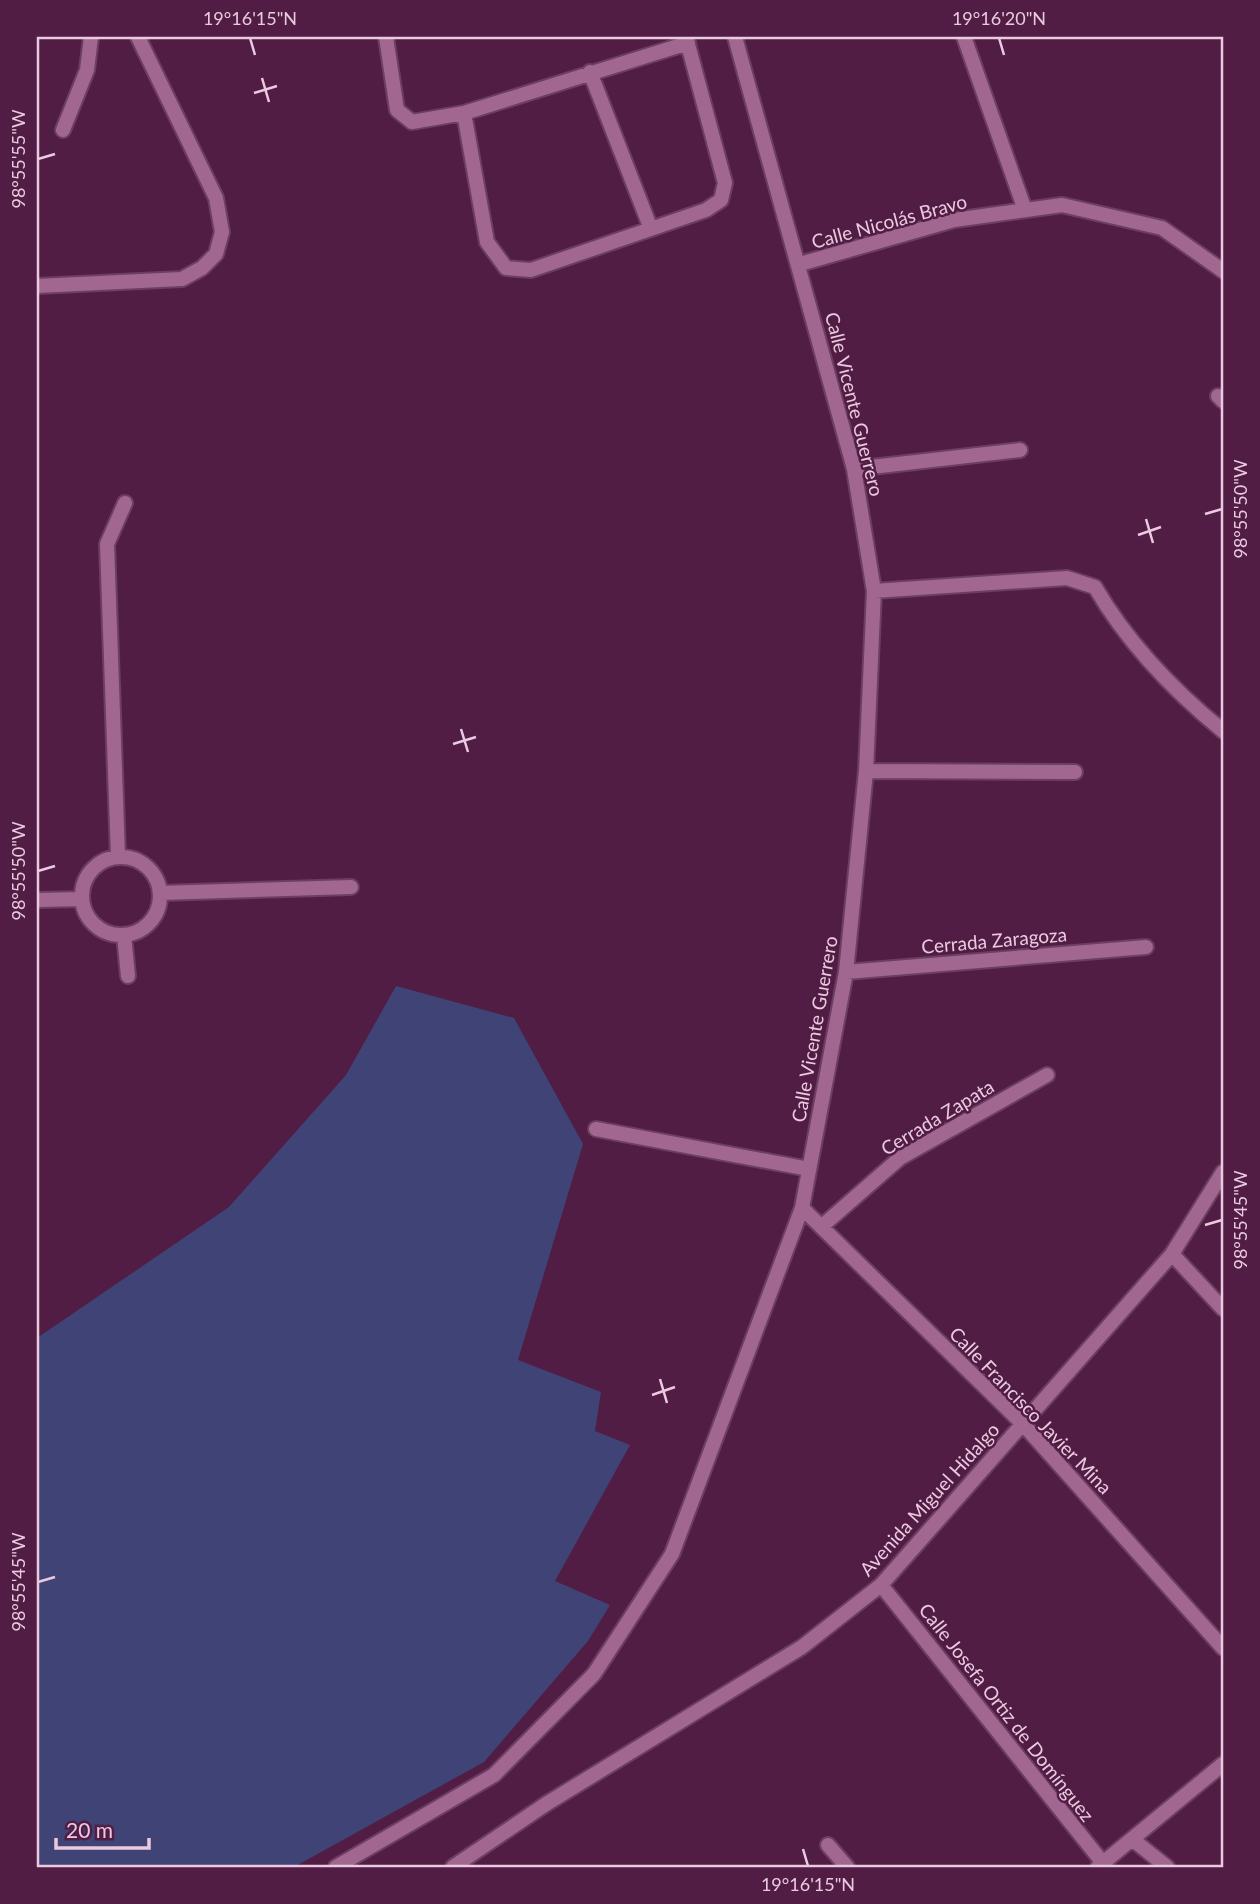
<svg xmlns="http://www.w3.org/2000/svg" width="1260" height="1904" font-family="Lato,sans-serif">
<rect width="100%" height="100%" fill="#511d44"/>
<path fill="#3f4376" d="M396 986 514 1018 583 1144 518 1360 601 1392 595 1431 630 1445 555 1581 610 1605 588 1641 484 1762 294 1867H37V1338L229 1207 346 1075Z"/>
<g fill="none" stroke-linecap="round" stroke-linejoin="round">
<g stroke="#6c3e61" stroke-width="18">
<path id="street" d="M386 37 397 110 412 122 464 113 688 43
M964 37 1025 210
M590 72 651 229
M464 113 487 242 506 268 531 270 706 210 721 200 725 183 686 37
M63 130 87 70 91 37
M800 264 954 220 1062 205 1162 228 1223 271
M37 286 182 279 202 268 216 254 222 232 216 198 138 37
M1218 396 1223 401
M854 469 1020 450
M874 591 1067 578 1095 587C1127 642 1174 691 1223 731
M866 771 1075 772
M118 856 107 544 125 503
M82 896a39 39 0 1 1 78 0a39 39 0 1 1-78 0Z
M160 893 351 887
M37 900 82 899
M124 935 128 976
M846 972 1146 947
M596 1129 809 1169
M802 1208 1023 1424 1223 1648
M821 1227 900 1158 1047 1075
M1172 1254 1223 1309
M881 1585 1103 1863
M1132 1839 1167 1867
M828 1845 847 1867
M336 1867 494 1775 594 1674 672 1554 802 1208 846 972 866 771 874 591 854 469 735 37
M453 1867 546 1804 802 1647 881 1585 1172 1254 1223 1172
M1098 1867 1223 1764"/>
</g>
<use href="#street" stroke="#a26791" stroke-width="14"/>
</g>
<path fill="none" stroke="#ebcae0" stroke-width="2.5" d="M250 38 255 55M999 38 1004 55M262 78 269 102M254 93 277 86M38 159 55 154M1205 514 1222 509M1146 519 1153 543M1138 535 1161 527M461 729 468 752M453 744 476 737M38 871 55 866M1205 1225 1222 1220M660 1379 667 1403M652 1395 675 1387M38 1582 55 1577M803 1849 808 1866"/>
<g text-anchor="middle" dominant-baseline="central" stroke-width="5" stroke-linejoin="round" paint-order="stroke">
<g font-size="19" fill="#ebcae0" stroke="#511d44">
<text transform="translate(889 221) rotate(-15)">Calle Nicolás Bravo</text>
<text transform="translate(855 404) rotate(76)">Calle Vicente Guerrero</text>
<text transform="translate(994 940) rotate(-5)">Cerrada Zaragoza</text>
<text transform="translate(814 1029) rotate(-80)">Calle Vicente Guerrero</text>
<text transform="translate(937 1117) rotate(-31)">Cerrada Zapata</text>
<text transform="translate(1031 1410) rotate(46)">Calle Francisco Javier Mina</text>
<text transform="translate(929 1499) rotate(-48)">Avenida Miguel Hidalgo</text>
<text transform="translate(1007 1712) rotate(52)">Calle Josefa Ortiz de Domínguez</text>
</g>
</g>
<rect width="1260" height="1904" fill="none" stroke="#511d44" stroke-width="77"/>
<path d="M56 1838v10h93v-10" fill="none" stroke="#ebcae0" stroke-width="3.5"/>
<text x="66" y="1838" font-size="21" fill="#ebcae0" stroke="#511d44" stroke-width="5" paint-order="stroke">20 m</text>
<rect x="38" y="38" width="1184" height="1828" fill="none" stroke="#ebcae0" stroke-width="2.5"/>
<g font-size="18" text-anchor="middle" fill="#ebcae0">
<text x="250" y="25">19°16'15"N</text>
<text x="999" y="25">19°16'20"N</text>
<text transform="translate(19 159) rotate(-90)" y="6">98°55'55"W</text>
<text transform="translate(1241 509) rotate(-90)" y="6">98°55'50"W</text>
<text transform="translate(19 871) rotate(-90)" y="6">98°55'50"W</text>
<text transform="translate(1241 1220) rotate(-90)" y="6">98°55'45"W</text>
<text transform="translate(19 1582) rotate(-90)" y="6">98°55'45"W</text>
<text x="808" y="1891">19°16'15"N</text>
</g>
</svg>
